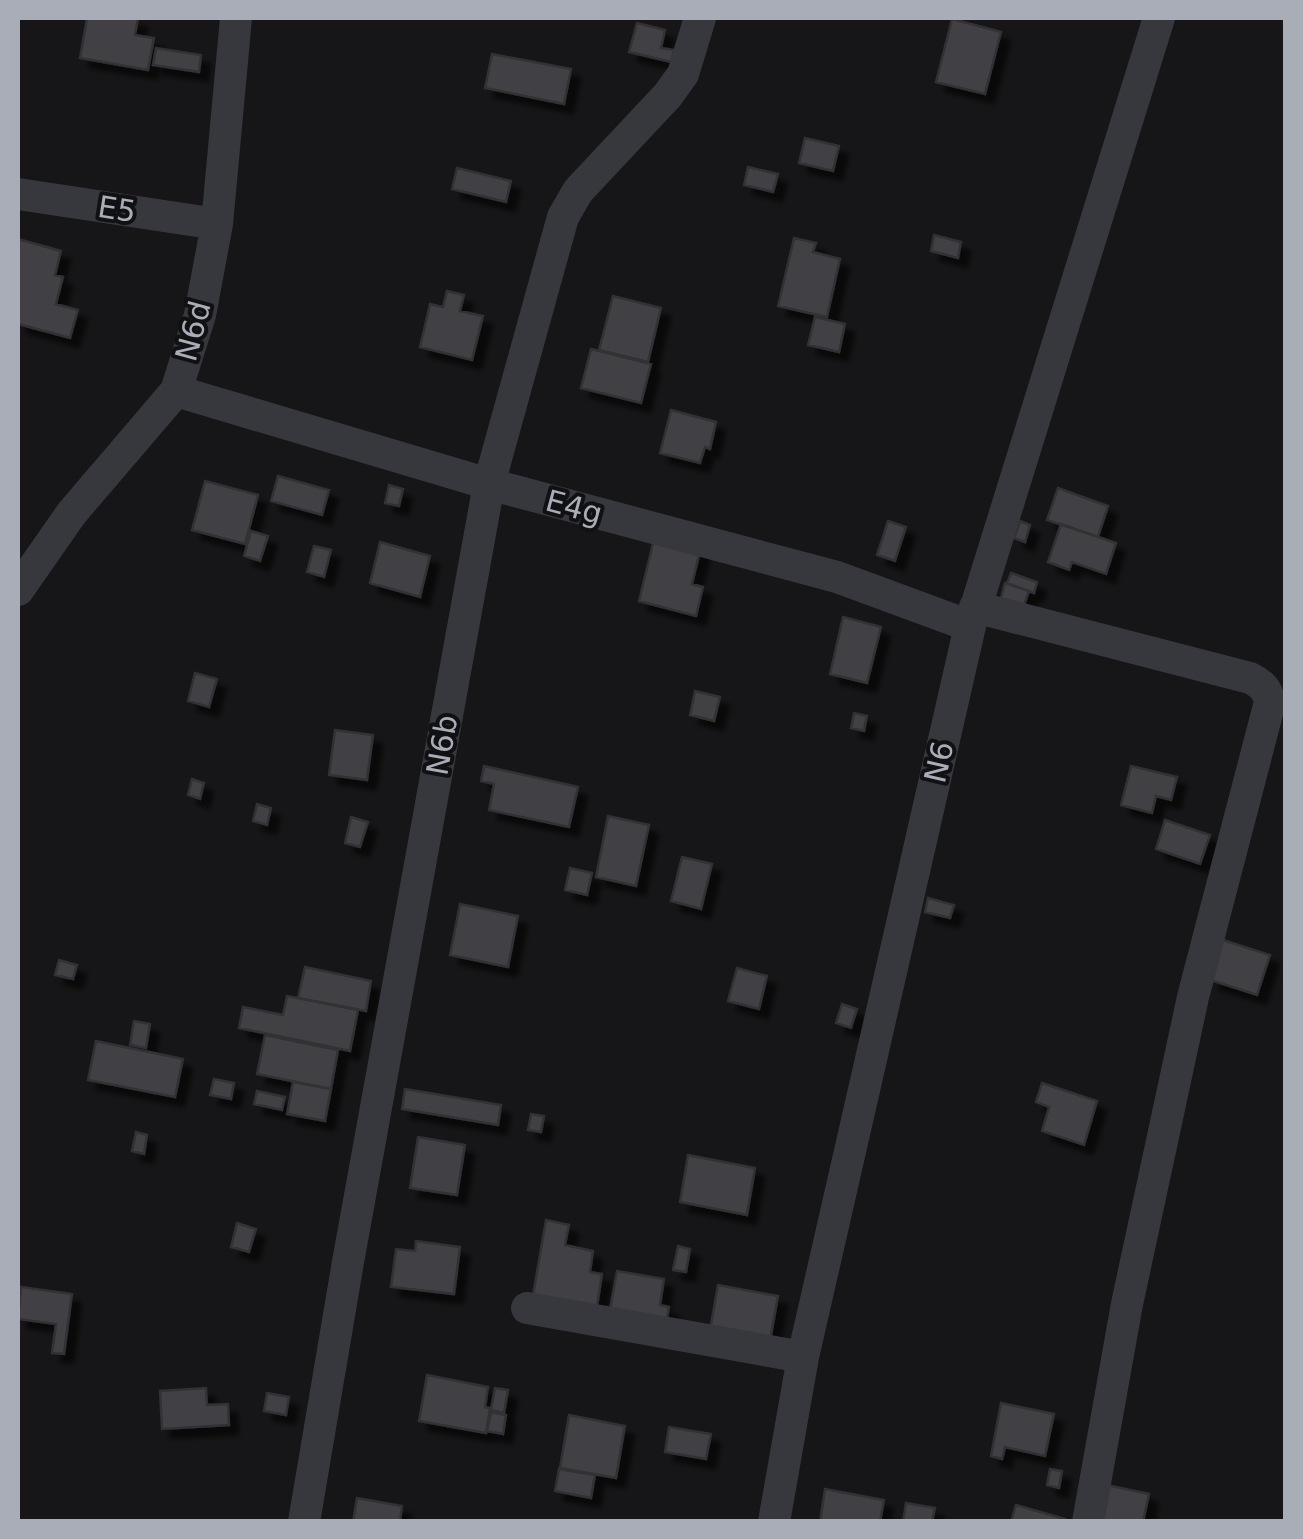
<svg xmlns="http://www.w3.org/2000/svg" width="1303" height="1539" font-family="'DejaVu Sans',sans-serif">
<defs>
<filter id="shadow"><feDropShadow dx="9" dy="9" stdDeviation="2.5" flood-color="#0009"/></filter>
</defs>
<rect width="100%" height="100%" fill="#161618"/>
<path fill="#404145" stroke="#303034" stroke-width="2.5" filter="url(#shadow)" d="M87 18H138L135 35 154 38 148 70 80 58Z
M952 19 1001 32 985 94 936 82Z
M637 23 665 30 661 48 674 50 671 62 629 52Z
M156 48 201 55 199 72 153 65Z
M492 54 571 69 564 104 485 88Z
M805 138 839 146 833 171 799 163Z
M748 167 778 174 773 192 744 185Z
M457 168 511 181 506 202 452 189Z
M934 235 961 242 958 258 931 251Z
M794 238 816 243 813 252 840 259 827 317 778 306Z
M18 239 61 251 55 275 63 277 56 304 78 310 70 338 18 324Z
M447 291 464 295 460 311 483 316 472 360 420 347 430 304 443 307Z
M613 296 661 308 648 362 599 350Z
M815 317 845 324 839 352 808 345Z
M591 349 651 364 641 403 581 388Z
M671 410 716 422 710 449 705 447 700 463 660 453Z
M278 476 329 490 322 515 271 501Z
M205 481 258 495 245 544 192 530Z
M389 485 403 489 399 506 385 503Z
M1058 488 1108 506 1098 537 1047 520Z
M888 521 906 527 895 561 877 555Z
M1020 521 1030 525 1025 542 1014 538Z
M1061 524 1116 543 1106 574 1072 562 1069 570 1048 562Z
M251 531 268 536 260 561 244 556Z
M655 535 701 547 692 584 703 587 696 616 639 601Z
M380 542 430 556 420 597 370 583Z
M314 546 331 550 324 577 307 572Z
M1011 573 1037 582 1034 593 1007 583Z
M1005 583 1029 591 1024 605 1001 598Z
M843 617 881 627 867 683 830 674Z
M195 673 217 679 209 707 188 701Z
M695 691 720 697 714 721 690 715Z
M854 713 867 716 864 731 851 728Z
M335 730 373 735 367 780 329 775Z
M484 766 578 787 569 827 489 810 494 784 481 781Z
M1131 766 1177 777 1171 800 1156 796 1152 813 1121 805Z
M192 779 204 783 200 799 188 795Z
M257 804 271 808 267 825 253 821Z
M608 816 649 825 636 886 596 877Z
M351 817 368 822 360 847 345 843Z
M1165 820 1210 835 1200 864 1156 849Z
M682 857 712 864 701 909 671 901Z
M570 868 592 873 587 895 565 890Z
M928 898 954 905 950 918 925 912Z
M460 904 518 916 508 967 450 955Z
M1223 940 1270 955 1257 995 1210 980Z
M59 960 77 965 73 979 55 975Z
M305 967 371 981 366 1011 298 998Z
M737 968 767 976 759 1009 728 1001Z
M287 996 358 1010 350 1051 239 1028 243 1007 283 1015Z
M842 1004 857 1009 851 1028 836 1023Z
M134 1021 150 1024 146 1048 130 1045Z
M265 1035 338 1050 331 1089 257 1074Z
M96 1041 183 1059 175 1097 88 1080Z
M214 1079 234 1083 231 1099 210 1095Z
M293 1082 331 1089 325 1121 287 1114Z
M1042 1083 1097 1101 1084 1145 1042 1131 1049 1107 1036 1102Z
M405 1089 501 1105 498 1125 402 1109Z
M257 1091 285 1097 282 1110 254 1104Z
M531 1114 544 1116 541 1132 528 1130Z
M136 1132 147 1135 144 1154 132 1151Z
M418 1137 465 1145 457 1195 410 1188Z
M688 1155 755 1168 747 1215 680 1202Z
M546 1220 569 1225 565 1245 593 1251 590 1272 602 1274 597 1306 533 1295Z
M237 1223 256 1229 249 1252 231 1247Z
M416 1241 460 1247 454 1294 391 1287 396 1249 415 1251Z
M678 1246 690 1249 686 1272 673 1270Z
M617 1271 664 1279 660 1305 669 1307 666 1325 609 1315Z
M718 1285 778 1296 770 1341 710 1330Z
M21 1287 72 1294 64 1354 52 1353 56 1324 18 1319Z
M427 1375 488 1387 485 1407 490 1408 486 1433 419 1421Z
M206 1388 207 1405 228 1404 229 1425 162 1429 160 1391Z
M495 1388 508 1390 504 1413 491 1410Z
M267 1393 289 1397 286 1415 264 1411Z
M1001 1403 1054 1414 1045 1456 1005 1447 1002 1459 991 1456Z
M491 1412 506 1415 503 1434 487 1431Z
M569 1415 625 1426 616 1478 560 1468Z
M669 1427 711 1434 706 1459 665 1452Z
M559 1469 595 1475 591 1498 555 1491Z
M1050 1469 1062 1471 1059 1488 1047 1485Z
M1107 1485 1149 1494 1143 1522 1099 1521Z
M825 1489 884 1500 880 1522H820Z
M357 1498 402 1506 400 1522H353Z
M906 1503 935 1508 932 1522H903Z
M1016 1505 1065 1519V1522H1011Z"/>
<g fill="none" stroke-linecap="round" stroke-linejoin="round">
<path stroke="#37383d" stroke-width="32" d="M18 194 217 224
M176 391 489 484 837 577 970 626
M18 590 71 514 176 391 200 315 217 224 236 18
M975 607 1250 678C1262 684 1267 689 1270 702L1193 997 1127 1304 1088 1522
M527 1308 803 1357
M304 1522 348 1262 489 484 563 217 578 191 668 95 683 74 700 18
M774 1522 803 1357 970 626 1159 18"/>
</g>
<g text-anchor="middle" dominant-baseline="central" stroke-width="8" stroke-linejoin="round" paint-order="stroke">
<g font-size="30" fill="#a8adb8" stroke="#111113">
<text transform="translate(117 209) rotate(9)">E5</text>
<text transform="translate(193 331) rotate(-75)">N6d</text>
<text transform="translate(574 507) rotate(15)">E4g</text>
<text transform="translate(442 745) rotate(-80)">N6b</text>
<text transform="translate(939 762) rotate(-77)">N6</text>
</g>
</g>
<rect width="1303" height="1539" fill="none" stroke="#a8adb8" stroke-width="40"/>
</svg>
